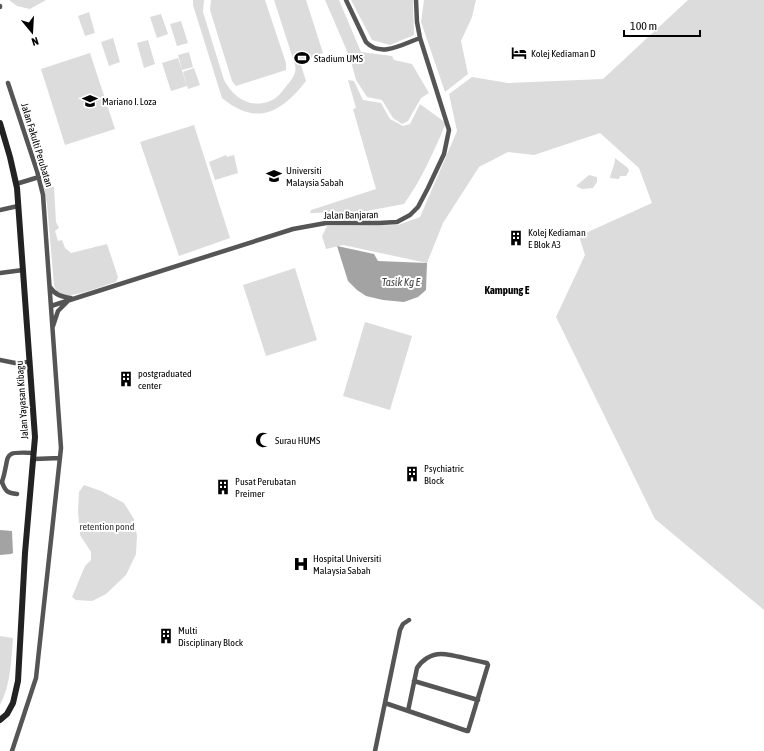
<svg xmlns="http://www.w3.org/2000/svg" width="764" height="751" font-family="'Asap Condensed',sans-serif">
<rect width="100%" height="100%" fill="#fff"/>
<path fill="#dcdcdc" d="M9 0H46L30 9 17 6Z
M193 0H204L203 12 224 80C233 97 249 109 270 101 278 98 283 90 288 84 293 78 297 72 295 65L274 0H306L323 53 300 62 306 81C282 112 257 127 222 98L193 5Z
M211 0H265L286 63V70L236 86 232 81 210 10Z
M325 0H339L361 52 392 56 394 60 412 64 429 93 421 98 408 121 402 124 393 118 382 100 367 97 356 80 350 58Z
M351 0H413L414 35 390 45 372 40Z
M424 0H476L472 17 461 41 468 74 445 92 421 22Z
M688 0H764V610L655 519 556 317 585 255 579 236 652 203 639 168 600 133 534 155 508 152 479 167 443 223 427 263 343 245 326 249 322 236 327 226 398 225 420 217 457 131 449 94 472 77 508 83 603 79Z
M89 12 95 33 85 36 78 16Z
M161 14 168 34 157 38 150 17Z
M181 21 188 43 177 46 170 24Z
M113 38 120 62 109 66 101 42Z
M148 40 155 64 144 68 137 43Z
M189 52 193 67 182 70 178 55Z
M90 53 115 129 65 145 41 69Z
M178 58 187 86 171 91 162 63Z
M194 68 200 85 188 89 183 72Z
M348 80 354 81 363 100 381 103 390 119 403 126 410 124 420 104 446 123C434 151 422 179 404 204L361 212 310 213 311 210 376 189 353 109 356 108Z
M194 125 230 238 179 256 140 142Z
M226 155 227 157 234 155 238 173 215 180 209 162Z
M615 158 628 168 629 171 626 176H620L619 179 610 178C611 171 615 166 615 158Z
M589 175 597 177V182L593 188 582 189 576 186Z
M43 185 54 187 56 222 59 228 55 231 58 241 62 240 65 248 71 253 107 244 118 277 116 282C104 285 68 301 58 293 56 292 55 288 54 285L47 204Z
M295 268 317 340 266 356 243 285Z
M365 322 412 336 390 410 343 396Z
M84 485 101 491 124 503 134 519 137 536 136 554 126 575 106 594 92 601 76 600 72 597 85 566 91 560V552L80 535 78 511 79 492Z
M0 636 13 638C11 661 11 684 0 705Z"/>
<path fill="#a3a3a3" d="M337 246 374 254 378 261 427 263 426 290 418 297 404 302 383 300 366 296 357 290 348 281Z
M0 530 12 531 13 553 11 554 0 555Z"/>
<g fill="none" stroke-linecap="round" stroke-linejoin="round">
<path stroke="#555" stroke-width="4.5" d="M346 0 366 42C381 58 403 44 420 38
M0 6V7
M8 83 37 171 43 195 61 448 36 678 12 751
M16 184 39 177
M0 210 18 206
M0 273 23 270
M50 287C55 295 62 297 71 298
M51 306 293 229 326 223H379L397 222 410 215 418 207 428 188 444 154 449 130 420 38 417 22 416 0
M53 326 58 311 67 302
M0 360 15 363 30 362
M34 459 60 458
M0 482H2C11 454 0 451 34 453
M2 482C5 491 7 493 17 494
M414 681 478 700
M385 703 467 731H468L488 665 487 663C475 661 452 654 441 654 431 654 422 660 417 668L408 711
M375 751 400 630 403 624 409 620"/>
<path stroke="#222" stroke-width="6" d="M0 123 10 157 17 188 35 437 25 553 18 681 13 703 7 714 0 720"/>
</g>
<defs>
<g id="hotel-bare" transform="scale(1.2)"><path d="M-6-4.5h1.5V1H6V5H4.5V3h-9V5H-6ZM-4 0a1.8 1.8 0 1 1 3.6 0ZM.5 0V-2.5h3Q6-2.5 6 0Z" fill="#000" stroke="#fff" stroke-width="2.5" paint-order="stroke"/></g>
<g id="stadium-bare" transform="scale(1.2)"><path d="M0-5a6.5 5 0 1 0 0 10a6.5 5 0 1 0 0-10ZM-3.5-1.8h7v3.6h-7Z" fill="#000" stroke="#fff" stroke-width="2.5" paint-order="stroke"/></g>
<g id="school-bare" transform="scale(1.2)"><path d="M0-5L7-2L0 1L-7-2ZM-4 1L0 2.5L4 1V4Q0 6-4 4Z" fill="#000" stroke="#fff" stroke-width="2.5" paint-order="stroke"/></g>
<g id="university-bare" transform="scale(1.2)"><path d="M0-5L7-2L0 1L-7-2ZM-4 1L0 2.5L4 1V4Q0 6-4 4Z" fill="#000" stroke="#fff" stroke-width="2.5" paint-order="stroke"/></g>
<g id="building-bare" transform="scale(1.2)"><path d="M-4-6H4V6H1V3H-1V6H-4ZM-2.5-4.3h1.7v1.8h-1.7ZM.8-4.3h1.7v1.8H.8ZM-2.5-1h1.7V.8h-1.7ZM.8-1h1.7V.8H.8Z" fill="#000" stroke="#fff" stroke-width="2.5" paint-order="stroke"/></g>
<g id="mosque-bare" transform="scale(1.2)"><path d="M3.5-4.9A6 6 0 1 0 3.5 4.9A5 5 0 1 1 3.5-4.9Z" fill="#000" stroke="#fff" stroke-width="2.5" paint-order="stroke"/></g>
<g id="hospital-bare" transform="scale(1.2)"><path d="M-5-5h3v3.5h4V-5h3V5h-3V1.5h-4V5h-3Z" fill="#000" stroke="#fff" stroke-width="2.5" paint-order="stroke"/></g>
</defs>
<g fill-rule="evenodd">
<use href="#hotel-bare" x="519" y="53"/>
<use href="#stadium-bare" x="302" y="58"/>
<use href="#school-bare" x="90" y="101"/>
<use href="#university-bare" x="274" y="176"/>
<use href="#building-bare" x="516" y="238"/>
<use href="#building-bare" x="126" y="379"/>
<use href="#mosque-bare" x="263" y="440"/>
<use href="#building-bare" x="412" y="474"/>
<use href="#building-bare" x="223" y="487"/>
<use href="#hospital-bare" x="301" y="564"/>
<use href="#building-bare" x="166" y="636"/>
</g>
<g text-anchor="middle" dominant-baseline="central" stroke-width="4" stroke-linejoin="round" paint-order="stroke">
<g font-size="10" fill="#000" stroke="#fff" text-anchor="start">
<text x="531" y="53">Kolej Kediaman D</text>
<text x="314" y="58">Stadium UMS</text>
<text x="102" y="101">Mariano I. Loza</text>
<text x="286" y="170">Universiti<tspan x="286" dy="12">Malaysia Sabah</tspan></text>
<text x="528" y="232">Kolej Kediaman<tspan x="528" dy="12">E Blok A3</tspan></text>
<text x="138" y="373">postgraduated<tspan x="138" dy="12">center</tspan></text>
<text x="275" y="440">Surau HUMS</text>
<text x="424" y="468">Psychiatric<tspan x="424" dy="12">Block</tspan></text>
<text x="235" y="481">Pusat Perubatan<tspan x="235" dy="12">Preimer</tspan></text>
<text x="313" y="558">Hospital Universiti<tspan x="313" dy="12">Malaysia Sabah</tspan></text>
<text x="178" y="630">Multi<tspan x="178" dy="12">Disciplinary Block</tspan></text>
</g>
<g font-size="10" fill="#000" stroke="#fff">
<text transform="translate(37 145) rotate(73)">Jalan Fakulti Perubatan</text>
<text transform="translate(351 215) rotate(-1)">Jalan Banjaran</text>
<text transform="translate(22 400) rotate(-94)">Jalan Yayasan Kibagu</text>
</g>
<g font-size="10" fill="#333" stroke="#fff">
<text x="107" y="526">retention pond</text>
</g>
<g font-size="11" font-style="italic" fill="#444" stroke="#fff">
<text x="401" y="282">Tasik Kg E</text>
</g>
<g font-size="11" font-weight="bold" fill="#000" stroke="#fff">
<text x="507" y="290">Kampung E</text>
</g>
</g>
<g transform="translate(32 32) rotate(162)" stroke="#ffffff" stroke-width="3" paint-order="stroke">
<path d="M0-3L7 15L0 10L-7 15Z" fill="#000000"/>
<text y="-6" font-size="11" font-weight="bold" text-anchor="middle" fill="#000000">N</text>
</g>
<path d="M624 30v6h76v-6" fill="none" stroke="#000000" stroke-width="2"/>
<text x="630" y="30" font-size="12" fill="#000000" stroke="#ffffff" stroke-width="3" paint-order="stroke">100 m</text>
</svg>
